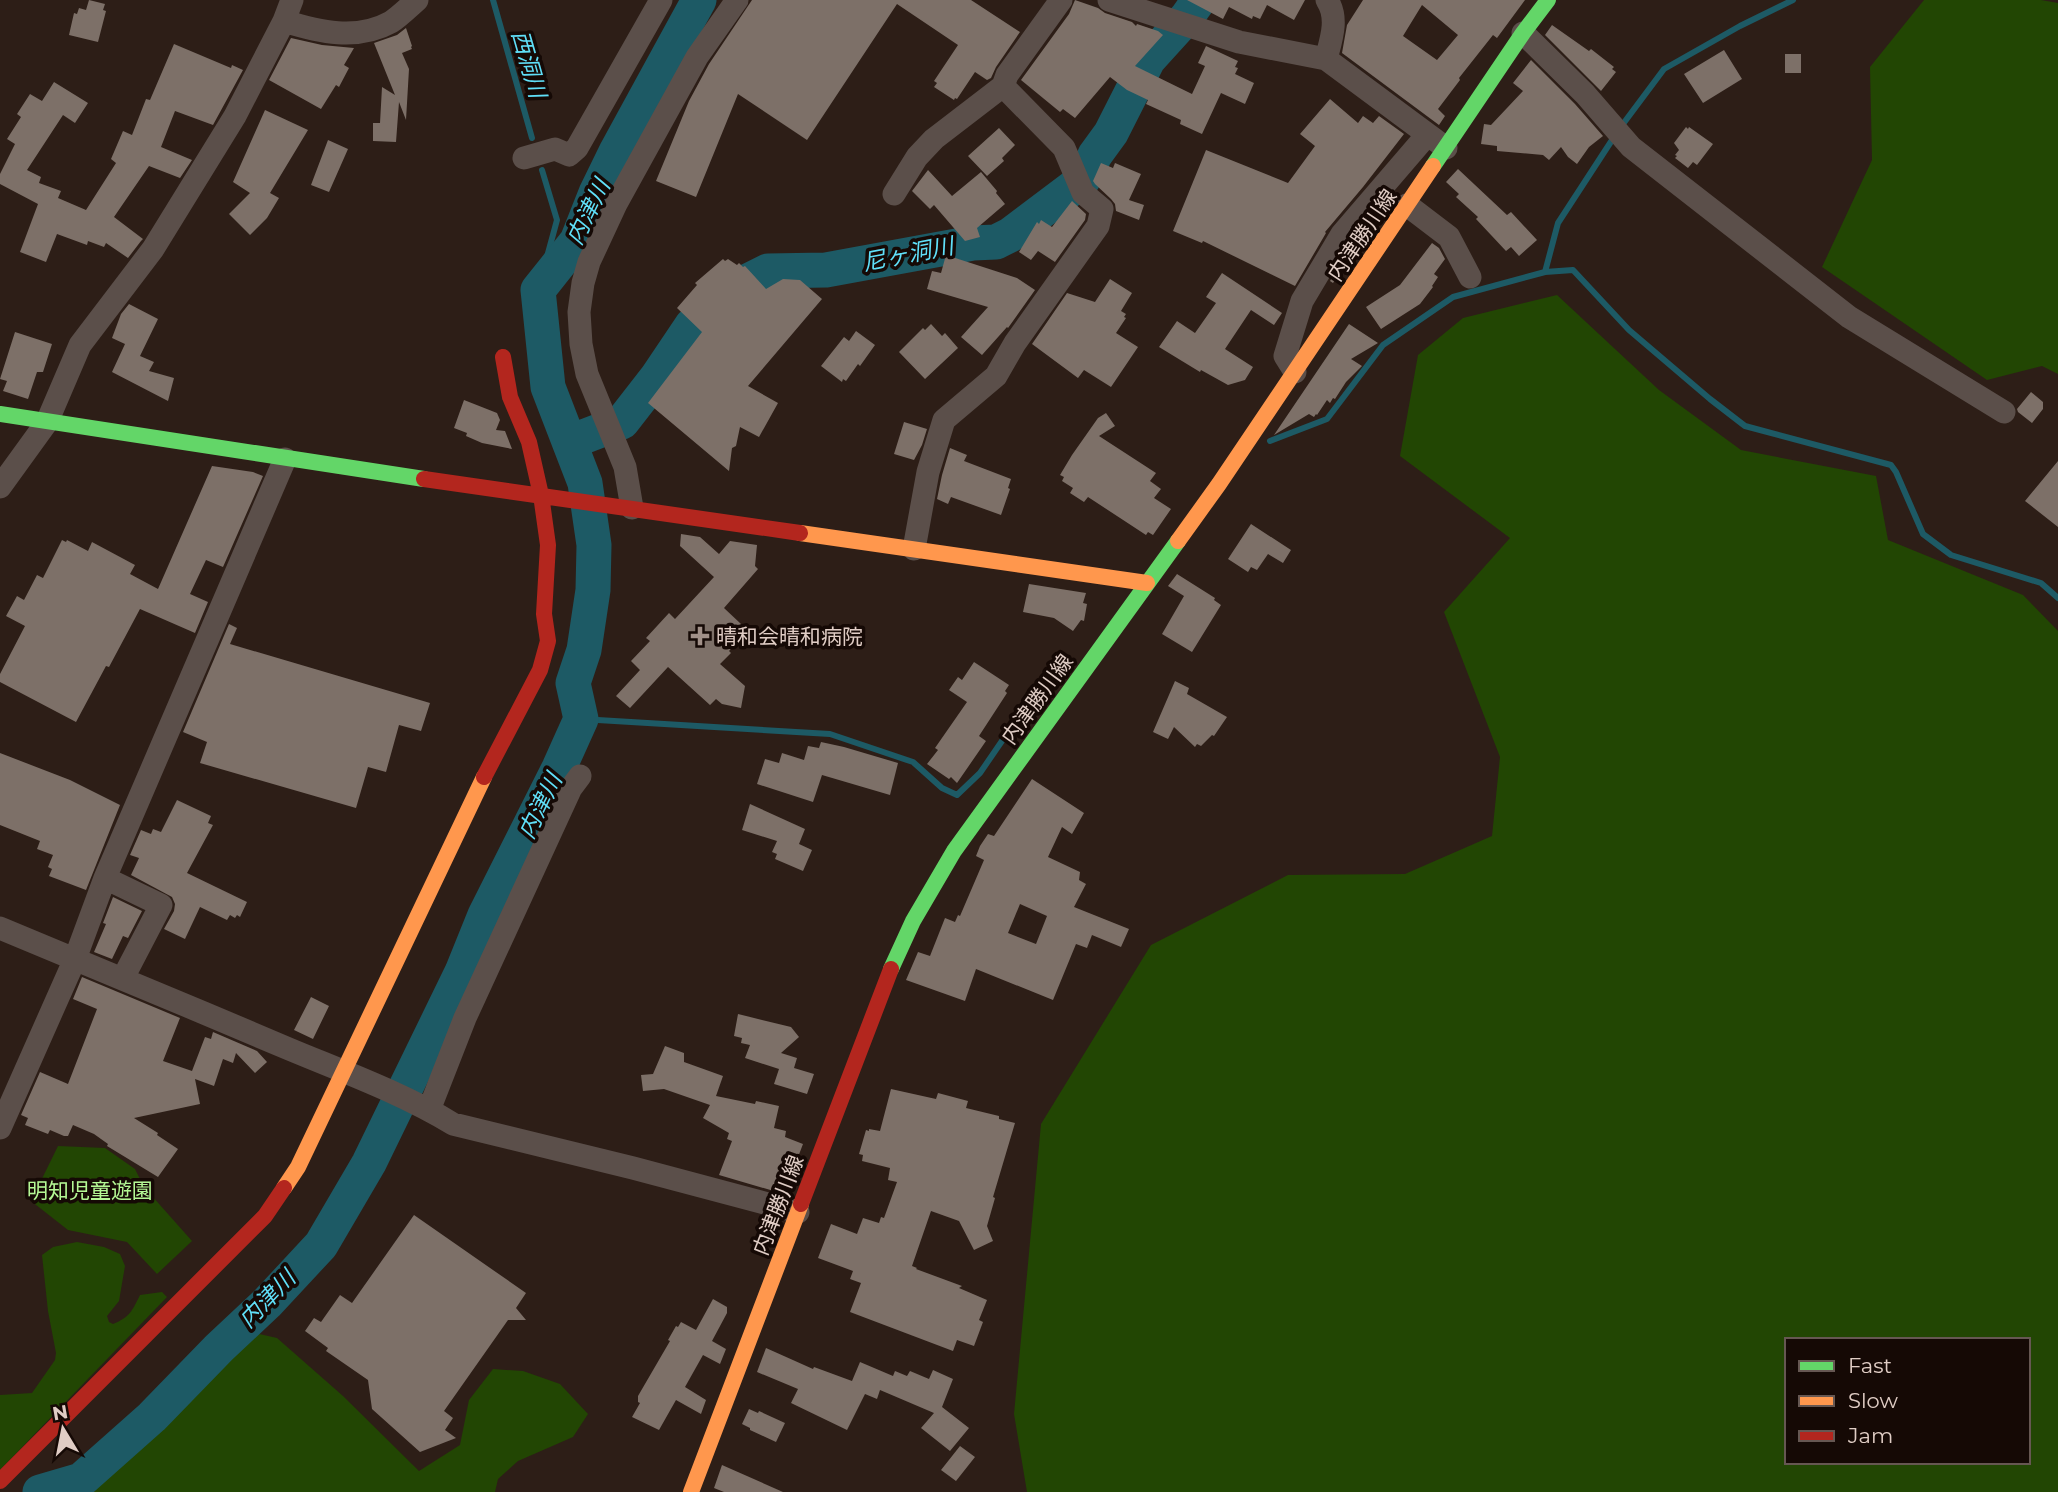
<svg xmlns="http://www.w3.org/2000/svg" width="2058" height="1492" font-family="Montserrat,'Noto Sans JP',sans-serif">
<rect width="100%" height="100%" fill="#2d1e17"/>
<path fill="#224603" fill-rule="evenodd" d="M1924 0H2041L2058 3V374L2042 366 1987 380 1822 267 1872 160 1870 67Z
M1557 295 1659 390 1741 450 1876 476 1888 540 2023 595 2058 631V1492H1027L1014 1414 1041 1124 1151 945 1288 875 1405 874 1492 836 1500 757 1444 612 1510 538 1400 456 1418 355 1463 318ZM1787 1340H2028V1462H1787Z
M58 1146 105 1148 135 1169 144 1187 192 1241 157 1274 127 1242 68 1230 31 1201Z
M77 1242 104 1247 120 1254 125 1266 119 1301 107 1316 109 1322 113 1324C130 1317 132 1311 140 1295L162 1292 167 1297 0 1470V1395L32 1393 55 1360 56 1353 48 1311 42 1255 53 1247Z
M255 1333 277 1338 343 1396 419 1471 460 1445 469 1400 493 1369 523 1371 560 1384 588 1414 573 1437 518 1461 498 1479 495 1492H66L128 1451 230 1349Z"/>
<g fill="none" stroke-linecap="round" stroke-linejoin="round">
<path stroke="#1d5a65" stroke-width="6" d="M493 0 532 138
M1620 128 1664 69 1740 26 1793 0
M1545 272 1573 270 1629 330 1710 399 1745 426 1891 465 1896 472 1923 534 1951 555 2041 583 2058 598
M538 290 557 220 542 170
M1270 441 1327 419 1383 345 1453 297 1545 272 1558 223 1614 137
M581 719 830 734 913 762 942 788 957 795 980 773 1050 671"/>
<path stroke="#1d5a65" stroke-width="35" d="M570 442 622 422 657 377 692 325 744 283 768 271 826 270 973 243 996 242 1010 235 1083 180 1095 155 1111 133 1148 60 1187 17 1199 0
M40 1492 81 1480 152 1417 219 1348 267 1303 321 1245 369 1163 462 972 485 915 559 768 581 719 573 683 584 650 593 590 594 545 585 483 548 387 538 290 577 241 596 193 616 152 699 0"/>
</g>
<path fill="#7d7068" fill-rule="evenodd" d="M89 0 105 4 103 10 106 11 98 42 69 35 74 13 77 14 79 8 86 10Z
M752 0H971L1020 32 996 67 991 78 987 80 975 72 957 99 955 98 954 100 934 87 937 83 934 81 958 45 897 4 807 140 738 94 696 197 656 181 689 101 709 64Z
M1075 0 1098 8 1105 13 1132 22 1136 26 1137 24 1158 31 1163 35 1135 66 1192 94 1205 66 1198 63 1206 46 1238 61 1235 67 1238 68 1235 74 1254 83 1245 104 1221 93 1202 134 1180 124 1181 120 1146 104 1148 100 1127 90 1110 77 1075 118 1063 109 1060 112 1021 80 1069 14Z
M1187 0H1305L1294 20 1267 5 1260 19 1253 16 1252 19 1229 7 1223 19Z
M1363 0H1525L1497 38 1493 35 1459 78 1460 80 1438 109 1445 116 1439 125 1342 53 1347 25ZM1422 5 1458 35 1437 60 1403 36Z
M1552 25 1589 51 1591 49 1614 67 1612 69 1616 72 1601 91 1545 35Z
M406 28 412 46 411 47 412 49 402 53 409 69 406 120 399 102 396 142 373 141V123H380L382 87 395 95 374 43 397 35Z
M291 38 322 45 354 48 344 65 349 68 339 87 336 85 321 109 269 80Z
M174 44 231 68 232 65 243 70 213 125 175 111 161 147 192 160 180 178 149 166 114 217 143 239 141 241 128 258 106 243 104 247 88 241 87 245 57 234 46 262 20 252 38 204 0 184V174L15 144 7 139 21 117 17 114 30 94 42 101 54 82 88 103 75 123 63 115 27 170 41 177 39 183 61 191 58 198 86 210 116 163 111 159 123 131 132 135 146 99 150 100Z
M1724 50 1742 79 1703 103 1684 74Z
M1785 54H1801V73H1785Z
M1531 60 1575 104 1603 136 1589 147 1577 164 1568 157 1561 147 1549 160 1543 155 1497 151V146L1481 144 1484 124 1491 125 1523 91 1513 83Z
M1330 99 1358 123 1363 116 1373 123 1379 116 1404 134 1363 187 1325 232 1326 233 1295 286 1203 241 1202 243 1173 231 1206 150 1288 183 1315 146 1300 134Z
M265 110 308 130 270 193 279 198 267 218 250 235 229 214 250 193 233 182Z
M1686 127 1688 129 1689 127 1713 144 1697 165 1693 162 1688 168 1675 158 1677 156 1675 155 1679 150 1674 143Z
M999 128 1015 145 1002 158 1004 161 987 176 968 156Z
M328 140 348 149 329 192 311 185Z
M1101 163 1113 168 1115 163 1141 174 1129 200 1144 205 1139 220 1116 211 1115 204 1111 199 1095 184 1093 181Z
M1458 169 1507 215 1511 212 1537 240 1519 256 1511 247 1506 251 1476 219 1478 217 1456 197 1459 194 1446 182Z
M928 170 952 196 981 172 997 191 996 193 1005 204 977 228 980 237 965 241 934 205 930 209 912 191Z
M1072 201 1086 214 1085 220 1055 262 1038 251 1031 260 1019 252 1037 222 1039 224 1041 220 1052 227Z
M1432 243 1439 248 1445 259 1434 274 1438 277 1432 286 1433 287 1420 304 1381 329 1366 307 1400 285Z
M1348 251 1352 254 1333 283 1330 281Z
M946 255 1017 278 1035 290 1008 328 1007 327 982 355 961 337 988 307 927 289 932 271 941 273Z
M723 259 725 261 728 259 737 265 739 263 743 267 745 266 766 289 783 279 800 280 822 299 748 386 778 403 759 437 740 427 736 446 732 448 729 471 648 403 702 332 677 308 697 285 695 283Z
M1222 273 1282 313 1274 325 1251 310 1225 349 1253 367 1245 380 1228 385 1201 370 1200 372 1159 347 1177 321 1195 333 1216 303 1206 297Z
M1110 279 1132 293 1121 311 1126 314 1124 317 1126 318 1116 333 1138 347 1111 387 1084 370 1078 378 1032 344 1067 293 1095 302Z
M129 304 158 319 140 356 154 362 149 371 174 378 168 401 112 372 125 344 112 338 121 314Z
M931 324 942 336 945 333 958 348 925 379 899 352 923 328 925 330Z
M1349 324 1378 343 1351 359 1362 366 1346 382 1335 399 1333 398 1330 403 1327 400 1317 415 1316 414 1314 417 1309 414 1274 435Z
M856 331 875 345 860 366 858 364 846 381 843 379 842 382 821 366 844 337 849 341Z
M15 332 52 344 43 372H37L28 399 3 391 7 381 0 379Z
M2031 392 2043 402V409L2032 423 2018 412 2017 409Z
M464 400 497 413 500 420 496 430 505 431 512 449 482 443 466 436 467 433 454 428Z
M1106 413 1115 426 1099 436 1156 473 1150 481 1161 489 1154 498 1171 509 1153 535 1148 532 1146 535 1088 497 1084 502 1070 493 1073 488 1062 481 1064 477 1060 475 1072 455 1098 418Z
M904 422 927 429 922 445 914 460 894 454Z
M950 448 967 455 964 461 1011 479 1008 488 1010 489 1001 515 951 497 948 504 937 499 942 475Z
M2058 461V527L2025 501Z
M212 466 253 472 263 476 223 567 206 560 190 594 208 602 195 633 140 609 109 667 106 666 76 722 0 682V674L25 626 6 616 17 596 24 600 37 575 43 578 62 540 66 542 67 540 88 551 92 542 135 565 130 574 158 589Z
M1251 524 1291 550 1283 563 1268 554 1257 570 1251 567 1248 572 1228 559Z
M681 534 700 537 719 554 730 541 757 545 755 566 758 569 724 608 741 624 737 629 744 635 729 651 731 653 720 664 745 686 741 708 722 704 716 699 710 705 668 667 630 708 616 696 640 670 631 661 650 641 646 638 669 613 675 619 714 577 680 546Z
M1177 574 1215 598 1214 600 1221 605 1192 652 1162 634 1184 596 1168 586Z
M1029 584 1086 593 1083 603 1087 604 1084 621 1081 620 1073 631 1054 618 1023 612Z
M229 624 237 628 230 644 430 703 421 731 399 725 386 772 368 767 356 808 200 763 207 742 183 732Z
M974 662 1009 685 1005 691 1007 693 979 736 986 741 957 783 951 777 949 779 927 764 938 750 935 748 967 702 949 690 958 677 962 680Z
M1175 681 1189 688 1187 694 1227 717 1214 736 1212 735 1201 746 1197 744 1195 747 1174 727 1168 739 1153 732Z
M821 742 844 747 898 763 890 795 822 775 813 802 757 784 765 759 779 763 782 753 804 760 808 746 819 748Z
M0 753 70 780 120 805 86 890 49 876 52 869 48 867 53 855 37 849 40 841 0 825Z
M1032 779 1084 813 1072 834 1062 827 1048 857 1080 872 1079 880 1086 884 1074 907 1129 929 1121 947 1092 935 1087 948 1076 944 1053 1000 976 969 965 1001 906 980 918 952 930 956 945 918 955 922 958 915 960 916 984 860 976 856 980 846 988 834 994 836ZM1020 904 1047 916 1036 944 1008 933Z
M177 800 211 816 208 823 213 825 187 873 247 902 240 917 237 915 235 918 230 915 227 920 200 907 185 939 164 929 174 911 175 904 172 897 131 875 139 858 130 855 141 830 151 834 153 829 161 832Z
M750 804 805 829 799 844 812 850 803 871 775 859 777 854 772 852 777 841 742 830Z
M113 897 142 911 128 938 123 936 112 959 94 952 106 924 103 923Z
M82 977 180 1018 163 1061 192 1071 205 1037 211 1039 213 1032 257 1051 267 1062 255 1073 236 1053 233 1063 223 1059 214 1086 195 1079 200 1104 134 1118 158 1133 157 1135 178 1149 158 1177 107 1146 108 1144 94 1134 73 1125 68 1136H64L50 1130 48 1134 25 1125 28 1118 21 1115 40 1072 68 1084 97 1009 73 999Z
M311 997 329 1006 313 1039 294 1030Z
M738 1014 791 1027 799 1037 781 1053 797 1058 794 1068 814 1074 807 1094 774 1084 779 1069 745 1058 750 1045 741 1043 742 1038 734 1036Z
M665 1046 684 1053V1062L723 1076 716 1096 755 1104 756 1101 779 1106 774 1128 786 1131 785 1137 803 1144 784 1194 719 1175 732 1141 727 1139 729 1133 703 1118 710 1105 664 1089 643 1091 641 1075 653 1074Z
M891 1089 936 1099 938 1093 968 1101 966 1108 999 1116V1119L1015 1123 993 1197 995 1198 987 1226 993 1241 974 1250 959 1221 931 1211 912 1266 917 1268 916 1269 962 1286 959 1288 987 1300 979 1320 983 1322 974 1346 957 1340 953 1351 850 1312 861 1283 850 1279 853 1271 818 1258 831 1224 857 1234 863 1218 879 1223 881 1217 884 1218 897 1182 888 1180 890 1168 862 1161 863 1155 859 1154 866 1130 869 1131V1129L880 1131Z
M414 1215 526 1293 516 1308 526 1320H508L444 1411 453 1418 445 1430 456 1438 420 1452 372 1409 368 1380 326 1351 328 1348 305 1331 314 1318 321 1322 340 1295 352 1303Z
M713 1299 727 1307V1313L712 1341 726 1349 720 1364 703 1355 685 1387 706 1400 701 1414 676 1400 659 1430 632 1417 640 1403 638 1402V1396L670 1341 668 1340 676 1326 678 1327 681 1322 696 1330Z
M766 1348 813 1369 814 1367 852 1381 860 1362 893 1376 895 1371 907 1376 910 1371 929 1379 933 1370 953 1379 942 1407 969 1428 950 1451 921 1428 934 1413 880 1390 877 1399 865 1394 847 1430 791 1403 798 1389 757 1372Z
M749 1409 758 1413 759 1411 785 1423 776 1442 750 1430V1428L742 1424Z
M960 1446 975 1457 956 1481 941 1470Z
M722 1465 783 1492H724L714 1488Z"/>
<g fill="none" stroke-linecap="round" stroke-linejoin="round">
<path stroke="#5b4f4a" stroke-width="23" d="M1109 0 1239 42 1326 59 1446 148
M284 21C319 32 357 41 391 22 400 16 409 7 417 0
M1523 33 1585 94 1631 147 1849 317 2004 412
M1326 59C1331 40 1339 18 1327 0
M524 158 555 149 569 155 577 148 661 0
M894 194 917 157 934 139 1003 86 1007 75 1061 0
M1407 205 1449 237 1470 277
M1295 372 1285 356 1302 301 1342 234 1427 135
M0 487 47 422 80 345 153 249 235 116 284 21 292 0
M632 508 625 467 587 374 581 344 579 312 583 283 589 262 616 204 697 57 737 0
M914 549 928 472 944 420 996 376 1015 343 1098 226 1102 209 1083 193 1064 148 1003 86
M105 878 161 905 123 978
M0 928C97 968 193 1008 289 1049 344 1072 402 1093 453 1124L633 1168 798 1212
M429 1110 465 1018 571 788 580 776
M0 1128 75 959 105 878 285 459"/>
<path stroke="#63d668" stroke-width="16" d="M1433 166 1523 33 1548 0
M0 414 424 479
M891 969 913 921 954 851 1178 541"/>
<path stroke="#ff974d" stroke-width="16" d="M800 533 1147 583
M1178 541 1219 484 1433 166
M284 1188 298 1167 484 777
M691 1492 801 1204"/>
<path stroke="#b3261e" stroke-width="16" d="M424 479 800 533
M484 777 540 670 548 641 544 614 548 545 541 495 529 442 510 397 503 357
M801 1204 891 969
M0 1481 265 1216 284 1188"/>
</g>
<path fill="#a19088" stroke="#150905" stroke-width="2.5" d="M696.5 625.5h7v7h7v7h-7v7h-7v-7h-7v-7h7z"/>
<g text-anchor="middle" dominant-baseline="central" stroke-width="7" stroke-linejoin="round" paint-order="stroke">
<g font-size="21" fill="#e0cdc5" stroke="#150905">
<text transform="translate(1362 235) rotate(-56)">内津勝川線</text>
<text transform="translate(1037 699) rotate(-54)">内津勝川線</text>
<text transform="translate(778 1205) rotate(-69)">内津勝川線</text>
</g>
<g font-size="21" fill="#e0cdc5" stroke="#150905" text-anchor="start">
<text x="716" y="636">晴和会晴和病院</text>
</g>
<g font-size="21" fill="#b5f895" stroke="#150905">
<text x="90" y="1190">明知児童遊園</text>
</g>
<g font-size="23" font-style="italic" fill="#60dff8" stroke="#150905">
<text transform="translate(529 64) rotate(74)">西洞川</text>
<text transform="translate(588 212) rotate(-64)">内津川</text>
<text transform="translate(908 254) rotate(-11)">尼ヶ洞川</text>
<text transform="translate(540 806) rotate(-64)">内津川</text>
<text transform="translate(267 1299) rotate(-46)">内津川</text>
</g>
</g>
<rect x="1785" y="1338" width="245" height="126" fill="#150905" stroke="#665752" stroke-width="2"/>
<rect x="1799" y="1361" width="35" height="10" fill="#63d668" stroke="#665752" stroke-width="2"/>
<text x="1848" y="1373" font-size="21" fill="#e0cdc5">Fast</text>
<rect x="1799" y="1396" width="35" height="10" fill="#ff974d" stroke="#665752" stroke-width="2"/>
<text x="1848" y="1408" font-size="21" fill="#e0cdc5">Slow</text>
<rect x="1799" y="1431" width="35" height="10" fill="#b3261e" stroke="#665752" stroke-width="2"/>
<text x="1848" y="1443" font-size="21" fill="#e0cdc5">Jam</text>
<g transform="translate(63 1429) rotate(350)" stroke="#150905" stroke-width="5" paint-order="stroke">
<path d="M0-5L12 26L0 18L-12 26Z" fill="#e0cdc5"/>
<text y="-10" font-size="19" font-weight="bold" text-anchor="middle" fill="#e0cdc5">N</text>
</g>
</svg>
